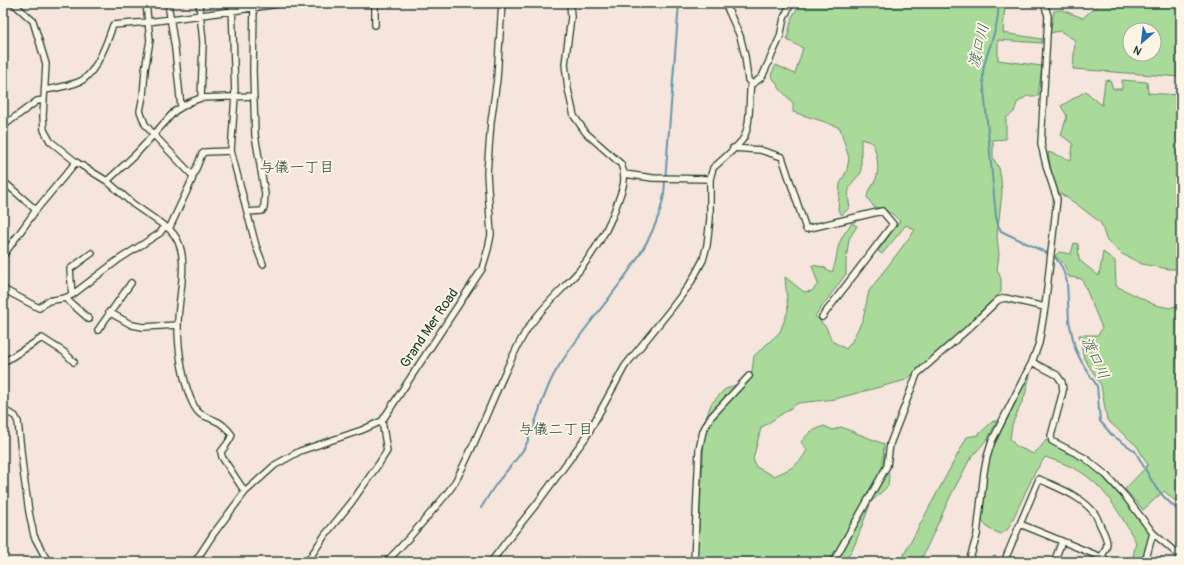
<svg xmlns="http://www.w3.org/2000/svg" width="1184" height="565" font-family="Pangolin,'Klee One',sans-serif">
<rect width="100%" height="100%" fill="#f5e5dc"/>
<filter id="ink" filterUnits="userSpaceOnUse"><feTurbulence type="fractalNoise" baseFrequency=".025" numOctaves="2"/><feDisplacementMap in="SourceGraphic" scale="8" xChannelSelector="R" yChannelSelector="G"/><feConvolveMatrix kernelMatrix="1 2 1 2 8 2 1 2 1" color-interpolation-filters="sRGB"/></filter>
<g filter="url(#ink)">
<path fill="#aada9a" stroke="#648c67" fill-rule="evenodd" d="M801 3H1005L1003 33 1042 39V43L998 40V60L1042 66 1038 96H1027L1017 103 1014 112 1006 118V139L993 140V158L999 168 1001 179 1002 193 997 236 999 255 997 269 1001 279V292L962 330 906 380 835 399 798 403 761 428 753 459 756 467 774 476C790 469 799 466 807 450L801 442 810 432 824 426 833 430 841 427 884 444 883 463 889 475 888 486 871 502 855 544 845 562H697L705 422 711 404 724 390 751 378 754 356 780 332 788 311 785 277 804 292 812 291 818 284 812 265 823 267 832 272C836 263 836 257 838 248 840 238 846 231 852 223L857 226 849 239 846 261V274L815 316 826 327 832 341 846 349 851 343 863 319 869 291 915 230 906 225 882 254 878 251 900 221C892 213 886 209 874 207L867 197C869 188 870 190 874 183 881 171 877 155 873 143L861 139V173C849 186 846 189 850 207L842 215 838 210 840 184 847 170 849 158 840 128 825 122 793 112V103L780 89 771 75 776 65 795 74 803 48 787 40 792 17Z
M1097 3H1181V77L1073 69 1075 40 1060 31 1050 33 1054 11 1062 10 1083 18 1095 7ZM1130 30H1154V54H1130Z
M1110 80 1113 89H1122V80L1147 82 1148 93 1179 95 1181 84V269H1169L1142 264 1122 254 1106 239 1101 223 1075 203 1058 192 1051 170 1048 152 1071 160 1073 144 1061 135 1067 116 1061 106 1086 91 1096 101 1102 105 1105 81Z
M1074 243 1078 244 1079 260 1099 276 1103 252 1115 261 1116 286 1155 305 1170 308 1181 304V506L1164 491 1143 510 1125 489 1148 465 1137 446 1107 420 1101 385 1084 358 1079 335H1098L1102 328 1082 279 1069 277 1064 264 1055 256 1059 252 1071 254Z
M1031 371 1025 395 1012 425 1010 439 1016 446 1033 454 1040 448 1046 440C1057 449 1072 452 1084 461 1111 480 1130 507 1150 534L1142 562H1132L1136 542C1123 519 1109 493 1088 477 1075 467 1060 462 1045 457L1035 472 1008 529 1001 534 989 529 982 521 987 472 992 450Z
M993 421H997L988 438 970 459 951 495 920 562H900L967 437 978 435Z"/>
<g fill="none" stroke-linecap="round" stroke-linejoin="round">
<path stroke="#6696a8" stroke-width="2" d="M998 3C1000 24 990 43 985 62 983 67 983 73 983 78L996 217 998 225 1001 231 1049 254
M1055 257 1062 267 1067 282 1069 321 1075 348 1081 361 1097 386 1100 421 1112 435 1135 451 1156 488 1166 499 1181 513
M481 508C486 500 491 491 497 483 506 471 517 460 525 447 537 423 542 394 556 371 588 316 654 258 664 194L679 3"/>
<g stroke="#1f3d34" stroke-width="8">
<path id="street" d="M13 3 33 21 46 64 43 116 44 130 50 141 76 162 107 181 133 204 169 229C194 251 177 296 178 326 178 350 183 385 194 406 200 417 204 415 214 420 222 423 227 428 232 435 230 441 225 446 221 452L222 457 245 492
M146 3 150 40 145 70 143 96 140 111 145 124 153 134 193 176 192 180 169 229
M168 3 175 49 181 107
M199 3 203 42 201 98
M232 3 235 96 231 151 256 246 263 264
M375 25V3
M751 83H754L762 77 780 37 784 18 791 3
M45 90C57 88 70 86 81 81 96 73 108 40 113 25L148 22 232 11 284 3
M3 126 37 101 44 100
M733 148 760 150 782 157 806 229 882 211 893 224 822 317
M624 174 653 178 710 179
M193 176 202 154 205 152 231 151
M3 181 36 210
M107 181 137 153 175 111 190 102 201 98 254 96
M247 212 262 211 264 208 265 194 255 135 253 72 254 3
M3 256 36 210 76 162
M3 289 39 308 48 301 65 298 72 295 118 260 160 233 165 226
M72 295 70 269 92 253
M65 298 89 319
M109 312 132 325 143 327 178 325
M98 330 131 283
M3 359 7 360 42 338 64 352 74 362
M1032 362 1057 375 1062 382 1063 391 1051 436 1052 441 1085 458 1106 475 1125 496 1153 533 1181 557
M3 410 15 416 18 422 23 470 29 512 34 536 48 562
M1020 524 1101 557 1108 562
M195 562 214 533 245 492 275 465 300 451 362 430 382 421 482 269 488 249 491 235 487 173 491 122 497 79 502 3
M307 562 325 535 351 503 380 462 387 451 382 421
M386 562C403 545 418 528 433 510 441 501 449 492 455 482 482 433 498 379 526 331 540 309 561 291 578 272 595 251 610 227 618 201 623 188 627 178 621 164L586 133 574 116 568 89 565 64 571 17 570 3
M491 562 506 542 538 502 586 437 625 366 671 309 690 284 703 260 707 245 710 219V179L713 168C721 161 738 146 743 139 752 123 748 100 751 83L748 80 745 56 740 36 725 3
M694 562 699 450 703 431 710 418 749 376
M833 562 887 466 890 444 917 374 968 329 998 300 1005 298 1045 307
M969 562 977 535 984 472 987 457 992 441 1032 362 1039 343 1045 307 1057 199 1047 169 1041 144 1048 16 1044 3
M1004 562 1039 479C1058 488 1082 496 1095 514 1098 519 1100 526 1103 531 1108 542 1109 546 1101 557
M1054 562 1062 541
M1145 562 1153 533"/>
</g>
<use href="#street" stroke="#fcf5e5" stroke-width="5.5"/>
</g>
</g>
<g text-anchor="middle" dominant-baseline="central" stroke-width="4" stroke-linejoin="round" paint-order="stroke">
<g font-size="14" fill="#1f3d34" stroke="#fcf5e5">
<text transform="translate(429 328) rotate(-56)">Grand Mer Road</text>
</g>
<g font-size="15" font-style="italic" fill="#375b5b" stroke="#fcf5e5">
<text transform="translate(979 46) rotate(-76)">渡口川</text>
<text transform="translate(1095 358) rotate(65)">渡口川</text>
</g>
<g font-size="15" fill="#1f3d34" stroke="#fcf5e5">
<text x="297" y="167">与儀一丁目</text>
<text x="556" y="429">与儀二丁目</text>
</g>
</g>
<rect width="1184" height="565" fill="none" stroke="#fcf5e5" stroke-width="16"/>
<rect x="8" y="8" width="1168" height="549" fill="none" stroke="#1f3d34" stroke-width="1.5" filter="url(#ink)"/>
<g transform="translate(1142 42) rotate(208)"><circle r="19" fill="#fcf5e5" stroke="#a4ab9e"/>
<path d="M0-3L7 15L0 10L-7 15Z" fill="#1f6fb2"/>
<text y="-6" font-size="11" font-weight="bold" text-anchor="middle" fill="#1f3d34">N</text>
</g>
</svg>
